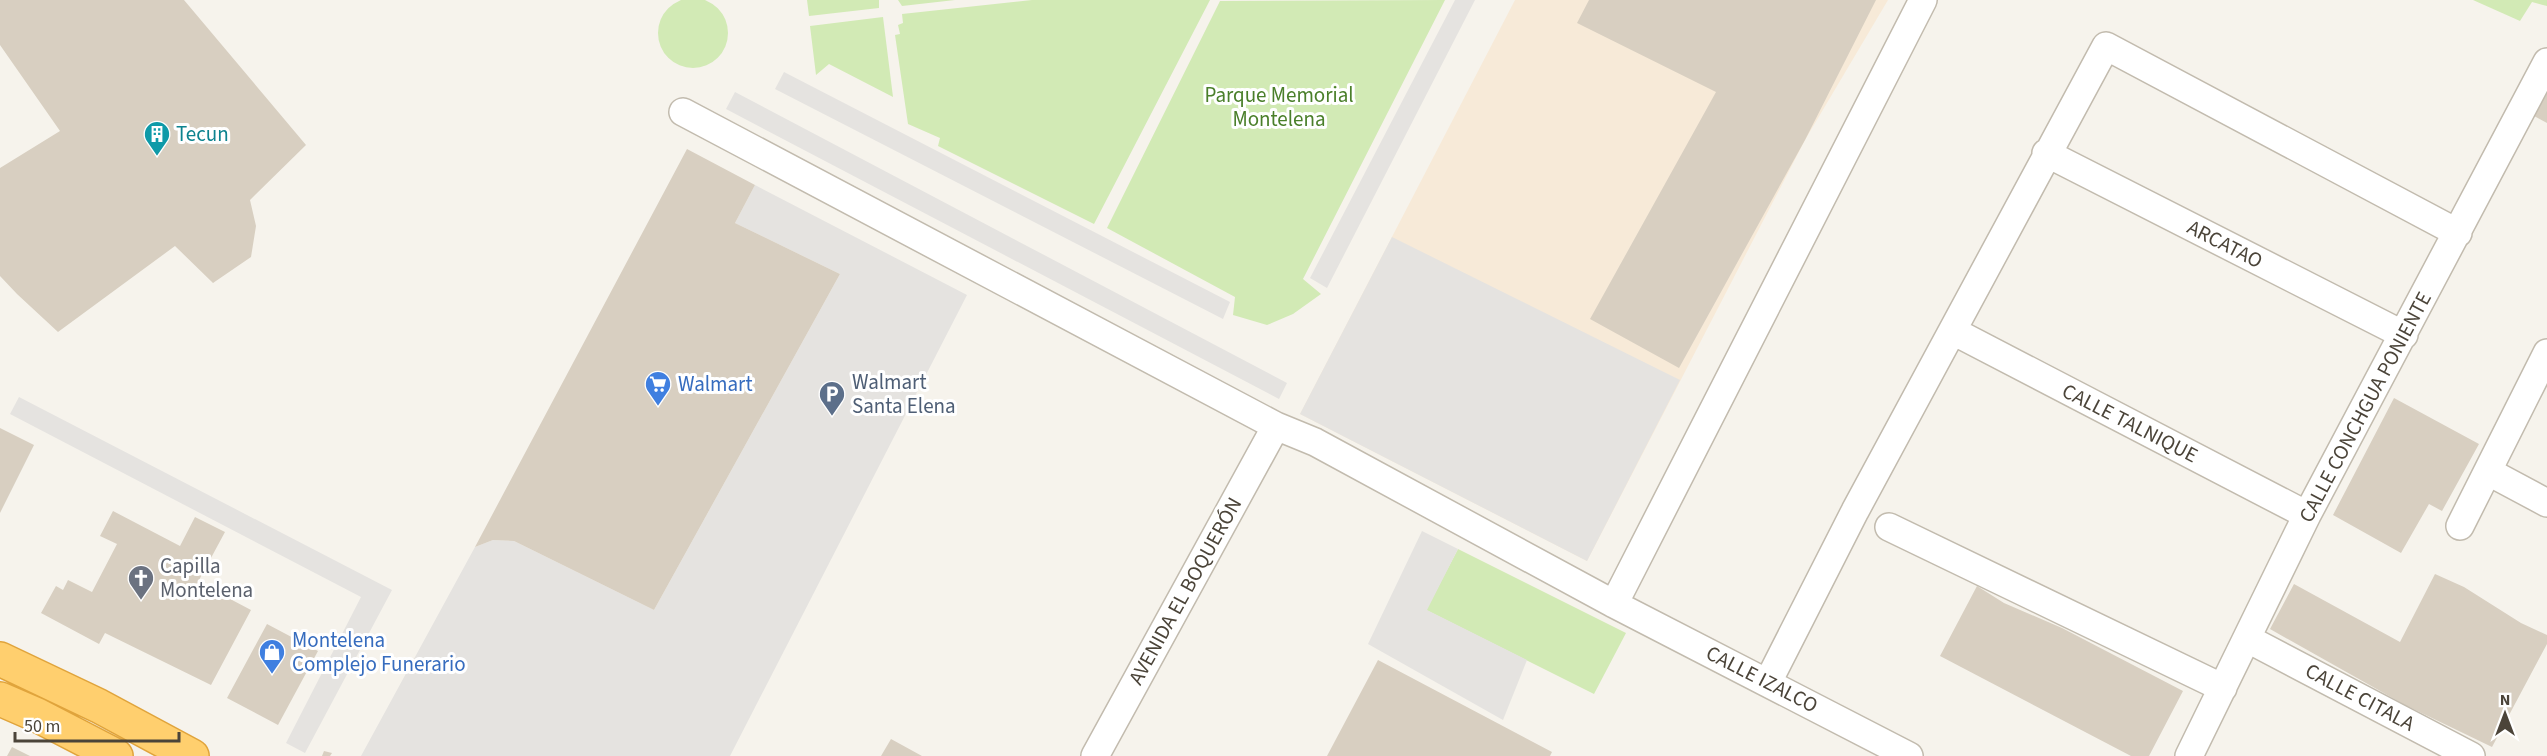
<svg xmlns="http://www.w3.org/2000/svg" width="2547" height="756" font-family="'Source Sans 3',sans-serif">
<rect width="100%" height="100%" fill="#f6f3ec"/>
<path fill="#f7ead8" d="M1515 0H1888L1805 140 1587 561 1300 414Z"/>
<path fill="#d2eab5" d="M658 33a35 35 0 1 1 70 0a35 35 0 1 1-70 0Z
M807 0H879V8L809 16Z
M898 0H955L902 6Z
M1032 0H1210L1094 224 938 146 940 138 908 124 895 35 900 34 898 25 903 23 902 14Z
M1445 0 1303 279 1321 294 1293 314 1267 325 1233 315 1235 297 1107 228 1220 1Z
M2473 0H2547V6L2532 2 2520 21Z
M883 17 893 97 829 64 816 75 810 26Z
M1458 549 1626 633 1594 694 1426 610Z"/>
<path fill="#e5e3e0" d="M1455 0H1475L1327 288 1310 278Z
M784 72 1230 302 1223 319 775 89Z
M735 92 1287 383 1279 399 726 109Z
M755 185 967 295 730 756H361L475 547 493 540 514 541 654 610 840 274 735 223Z
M1392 237 1680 380 1587 561 1300 414Z
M19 397 392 590 305 753 286 743 361 597 10 414Z
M1422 531 1458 549 1427 610 1527 660 1503 720 1368 644Z"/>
<path fill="#d8cfc1" d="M0 0H184L306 145 250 200 256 226 251 257 213 283 175 246 58 332 17 294 0 276V168L60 131 0 45Z
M1589 0H1876L1805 140 1679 368 1590 319 1716 92 1577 23Z
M2547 93V123L2534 116Z
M687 149 755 185 735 223 840 274 654 610 514 541 493 540 475 547Z
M2394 398 2479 444 2442 511 2429 504 2401 553 2333 515Z
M0 428 34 445 0 513Z
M113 511 180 546 195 517 225 532 198 582 251 610 211 685 105 633 99 644 41 613 56 586 63 590 68 580 92 592 117 544 100 536Z
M2435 574 2464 587 2521 623 2547 635V644L2492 747 2405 705 2270 629 2294 584 2400 642Z
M1977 586 2004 603 2062 628 2183 691 2149 756H2131L1940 656Z
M267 624 318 651 278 725 227 698Z
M1378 660 1552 752 1550 756H1327Z
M891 739 922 756H881Z
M12 747 30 756H7Z
M324 751 332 753 330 756H322Z"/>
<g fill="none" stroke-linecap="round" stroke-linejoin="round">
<g stroke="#c2bbae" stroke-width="30">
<path id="minor" d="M683 112 1276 426 1315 442 1614 604 1909 756
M2046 153 2404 335
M1953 331 2307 515
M2489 472 2547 503
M2460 526 2547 353
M1889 527 2223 688
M1614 604 1923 0
M2248 639 2471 756
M1768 682 1855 511 2106 46 2458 233
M1095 756 1276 426
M2189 756 2307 515 2547 62"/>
</g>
<g stroke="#e0a43c" stroke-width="36">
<path id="highway" d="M0 659 99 706 192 756
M0 699 37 715 116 756"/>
</g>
<use href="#minor" stroke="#fff" stroke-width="27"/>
<use href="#highway" stroke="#ffcf6e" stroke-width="33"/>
</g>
<defs>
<g id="building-pin" transform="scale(1.35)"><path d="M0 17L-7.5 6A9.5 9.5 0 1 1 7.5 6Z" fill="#0f9aa8" stroke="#fff"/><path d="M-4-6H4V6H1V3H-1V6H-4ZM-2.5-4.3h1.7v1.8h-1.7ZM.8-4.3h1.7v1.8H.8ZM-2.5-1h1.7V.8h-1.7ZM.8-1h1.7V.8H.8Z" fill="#fff"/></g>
<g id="supermarket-pin" transform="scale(1.35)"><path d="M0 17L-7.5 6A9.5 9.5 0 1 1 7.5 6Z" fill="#3f7fe0" stroke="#fff"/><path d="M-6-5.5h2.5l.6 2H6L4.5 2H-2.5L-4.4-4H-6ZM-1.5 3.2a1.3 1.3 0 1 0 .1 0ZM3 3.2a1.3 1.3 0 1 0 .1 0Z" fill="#fff"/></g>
<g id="parking-pin" transform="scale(1.35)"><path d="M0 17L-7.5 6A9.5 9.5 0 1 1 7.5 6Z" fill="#5c6f8a" stroke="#fff"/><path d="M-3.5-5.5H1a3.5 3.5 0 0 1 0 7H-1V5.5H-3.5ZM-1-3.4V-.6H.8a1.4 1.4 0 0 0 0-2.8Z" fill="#fff"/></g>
<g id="church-pin" transform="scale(1.35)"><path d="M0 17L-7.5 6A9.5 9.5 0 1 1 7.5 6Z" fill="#6b7280" stroke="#fff"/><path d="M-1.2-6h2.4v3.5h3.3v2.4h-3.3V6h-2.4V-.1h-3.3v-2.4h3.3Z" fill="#fff"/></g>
<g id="shop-pin" transform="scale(1.35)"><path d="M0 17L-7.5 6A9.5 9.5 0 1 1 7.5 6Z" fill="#3f7fe0" stroke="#fff"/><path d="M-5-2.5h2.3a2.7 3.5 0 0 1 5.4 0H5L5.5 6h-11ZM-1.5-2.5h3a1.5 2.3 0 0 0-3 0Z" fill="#fff"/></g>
</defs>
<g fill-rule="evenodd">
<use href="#building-pin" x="157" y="134"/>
<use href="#supermarket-pin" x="658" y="384"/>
<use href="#parking-pin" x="832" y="394"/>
<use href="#church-pin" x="141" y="578"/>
<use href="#shop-pin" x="272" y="652"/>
</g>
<g text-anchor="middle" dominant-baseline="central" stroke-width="6" stroke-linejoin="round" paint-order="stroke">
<g font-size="21" fill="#4a7f2a" stroke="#fff">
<text x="1279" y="95">Parque Memorial<tspan x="1279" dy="24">Montelena</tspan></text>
</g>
<g font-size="21" fill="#0d838f" stroke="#fff" text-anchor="start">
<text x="176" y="134">Tecun</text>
</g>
<g font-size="21" fill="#4b4439" stroke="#fff">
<text transform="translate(2225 244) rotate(27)">ARCATAO</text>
<text transform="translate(2365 407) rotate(-62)">CALLE CONCHGUA PONIENTE</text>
<text transform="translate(2130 423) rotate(27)">CALLE TALNIQUE</text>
<text transform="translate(1185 591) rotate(-61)">AVENIDA EL BOQUERÓN</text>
<text transform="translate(1762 679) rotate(27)">CALLE IZALCO</text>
<text transform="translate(2360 697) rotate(28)">CALLE CITALA</text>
</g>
<g font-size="21" fill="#4e5e75" stroke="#fff" text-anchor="start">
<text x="852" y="382">Walmart<tspan x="852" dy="24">Santa Elena</tspan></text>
</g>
<g font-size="21" fill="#366cbe" stroke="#fff" text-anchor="start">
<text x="678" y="384">Walmart</text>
<text x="292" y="640">Montelena<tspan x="292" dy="24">Complejo Funerario</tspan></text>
</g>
<g font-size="21" fill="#5b616d" stroke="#fff" text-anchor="start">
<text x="160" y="566">Capilla<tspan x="160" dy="24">Montelena</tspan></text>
</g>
</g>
<g transform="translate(2505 714)" stroke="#ffffff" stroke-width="4.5" paint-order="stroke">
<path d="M0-4.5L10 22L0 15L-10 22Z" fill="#4b4439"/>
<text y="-9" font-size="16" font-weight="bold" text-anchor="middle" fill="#4b4439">N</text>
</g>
<path d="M15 732v9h164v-9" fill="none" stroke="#4b4439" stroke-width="3"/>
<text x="24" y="732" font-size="18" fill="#4b4439" stroke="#ffffff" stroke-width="4.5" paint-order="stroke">50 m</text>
</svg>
